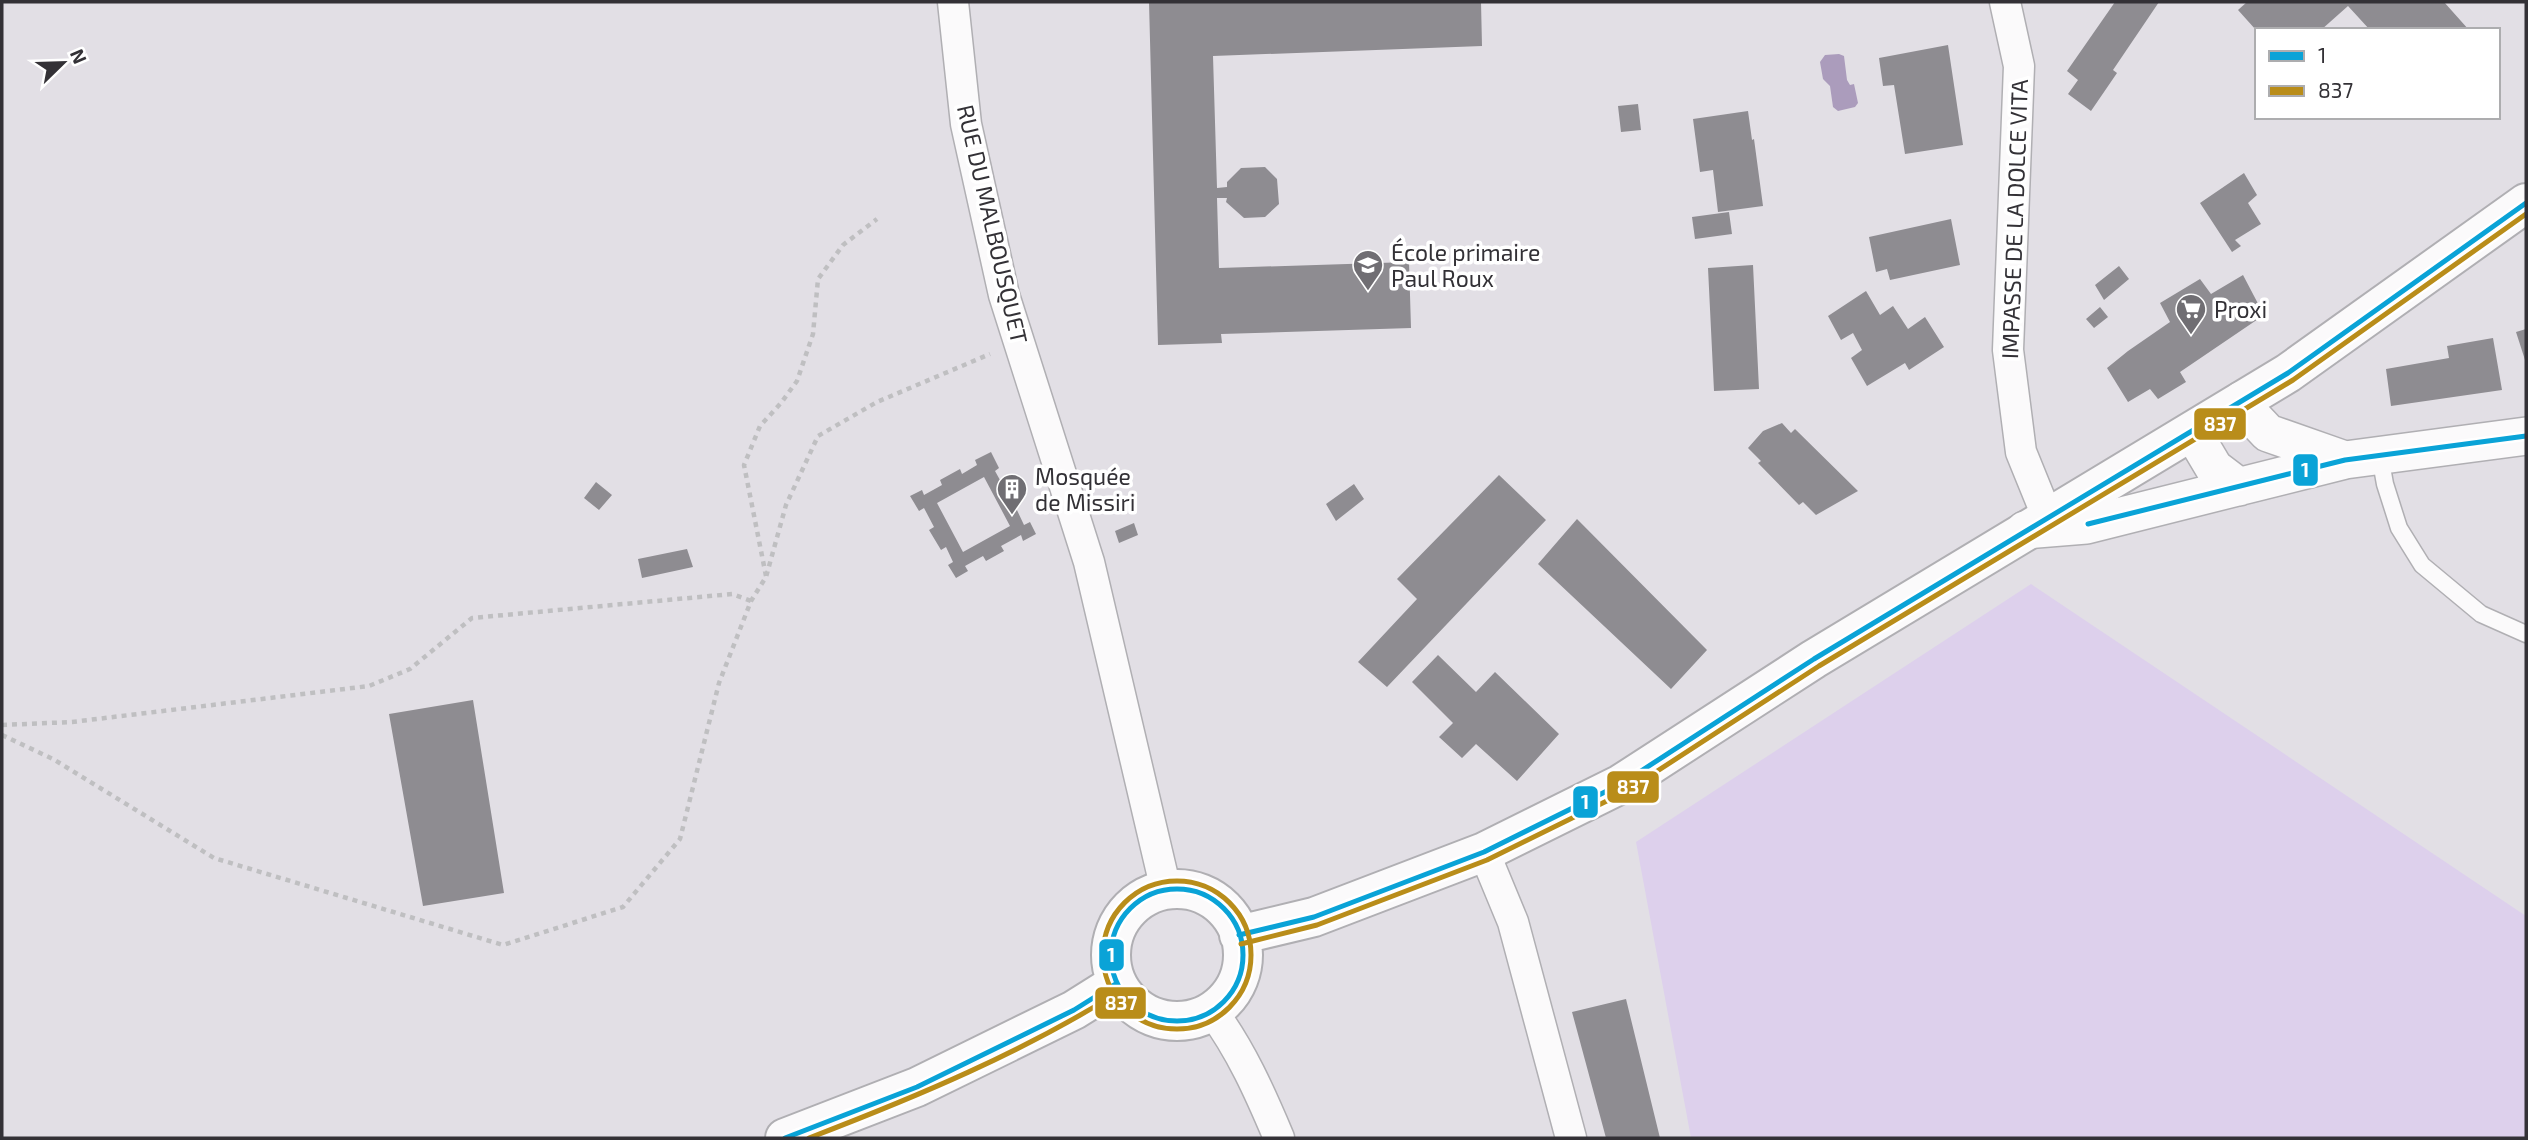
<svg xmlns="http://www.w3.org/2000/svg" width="2528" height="1140" font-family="'Exo 2',sans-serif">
<rect width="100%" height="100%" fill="#e2dfe5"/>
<path fill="#ddd0ec" d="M2031 584 2526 916V1138H1691L1636 842Z"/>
<path fill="#ab9cbc" d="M1839 54 1844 56 1847 80 1850 85 1854 84 1858 103 1855 107 1838 111 1833 107 1830 86 1823 79 1820 62 1825 55Z"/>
<path fill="#8e8c91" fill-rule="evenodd" d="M1149 2H1481L1482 46 1213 56 1217 188 1227 187V182L1241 168 1265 167 1277 179 1279 204 1265 217 1244 218 1226 202 1227 198H1217L1219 268 1409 262 1411 328 1221 334 1222 343 1158 345Z
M2115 2H2159L2113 70 2117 73 2091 111 2068 94 2078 80 2067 71Z
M2247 2H2444L2469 30H2370L2348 6 2321 30H2256L2238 10Z
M1948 45 1963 145 1905 154 1894 85 1883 86 1879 58Z
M1638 104 1641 130 1621 132 1618 106Z
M1748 111 1752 140 1754 139 1763 206 1718 212 1713 170 1700 172 1693 119Z
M2244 173 2257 195 2248 203 2261 224 2235 240 2241 246 2232 252 2200 203Z
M1729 212 1732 234 1695 239 1692 217Z
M1951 219 1960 265 1890 280 1887 269 1876 272 1869 237Z
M1753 265 1759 389 1714 391 1708 268Z
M2119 266 2129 279 2104 300 2095 285Z
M2243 275 2264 315 2180 372 2186 382 2158 399 2150 389 2128 402 2107 368 2128 351 2170 322 2160 303 2200 279 2211 294Z
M1866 291 1880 315 1893 306 1908 329 1925 317 1944 347 1909 370 1905 363 1867 386 1851 358 1862 350 1853 333 1841 340 1828 316Z
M2100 307 2108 317 2094 328 2086 319Z
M2526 329V363L2516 332Z
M2493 338 2502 390 2391 406 2386 369 2449 358 2447 346Z
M1782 423 1791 433 1795 429 1858 491 1816 515 1803 502 1799 505 1758 463 1761 461 1748 448 1763 431Z
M991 452 999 468 995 471 1005 489 1009 486 1019 503 1015 506 1024 525 1030 522 1036 534 1023 541 1021 535 1001 546 1004 551 986 561 983 556 965 566 968 571 956 578 948 565 953 562 946 547 941 550 929 530 934 527 924 508 919 511 910 496 922 490 924 495 942 485 940 480 960 469 962 474 977 465 975 460ZM984 477 1010 526 963 552 937 503Z
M1499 475 1546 520 1387 687 1358 662 1417 599 1397 579Z
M596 482 612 495 599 510 584 498Z
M1354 484 1364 499 1336 521 1326 504Z
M1577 519 1707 650 1671 689 1538 564Z
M1134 523 1138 535 1119 543 1115 531Z
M687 549 693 567 642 578 638 559Z
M1438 655 1476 692 1495 672 1559 734 1517 781 1476 744 1462 758 1439 737 1453 723 1412 682Z
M473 700 504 893 423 906 389 714Z
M1626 999 1660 1138H1606L1572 1012Z"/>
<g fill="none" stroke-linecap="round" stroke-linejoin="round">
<g stroke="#b0afb3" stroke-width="19">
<path id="service" d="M2380 456 2385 484 2399 528 2422 565 2481 614 2526 634"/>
</g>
<g stroke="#b0afb3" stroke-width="33">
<path id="minor" d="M953 2 966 124 1004 295 1089 562 1166 890
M2005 2 2019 66 2008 350 2021 452 2047 516
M1484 852 1513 922 1571 1138
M1212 1011C1241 1050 1260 1093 1279 1138"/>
</g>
<g stroke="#b0afb3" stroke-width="40">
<path id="tertiary" d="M2242 400 2251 415 2268 433 2345 460
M2192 431 2214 468 2239 487
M2025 530 2086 525 2345 460 2526 436"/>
</g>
<g stroke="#b0afb3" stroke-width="42">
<path id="secondary" d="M1111 955a66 66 0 1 1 132 0a66 66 0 1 1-132 0Z
M1239 935 1314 917 1484 852 1621 784 1814 659 2288 373 2526 203
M785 1138 917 1087 1074 1010 1117 983"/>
</g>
<path stroke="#bfbfc1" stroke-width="4.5" stroke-dasharray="5 5" stroke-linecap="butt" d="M766 576 744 465 760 426 781 403 797 381 813 334 818 279 843 245 877 219
M2 725 72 722 369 686 410 669 472 618 732 594 751 601
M2 735 53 759 214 858 503 945 623 907 680 839 719 683 751 601 766 577 786 505 818 436 877 402 990 354"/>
<use href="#service" stroke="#fbfafb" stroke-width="16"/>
<use href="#minor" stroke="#fbfafb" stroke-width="30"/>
<use href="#tertiary" stroke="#fbfafb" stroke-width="37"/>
<use href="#secondary" stroke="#fbfafb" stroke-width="38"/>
<g stroke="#fff" stroke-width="10">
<path id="bus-1" d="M2088 524 2345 460 2526 436
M1111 955a66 66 0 1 1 132 0a66 66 0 1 1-132 0Z
M1239 935 1314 917 1484 852 1621 784 1814 659 2288 373 2526 203
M785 1138 917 1087 1074 1010 1117 983"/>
</g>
<g stroke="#fff" stroke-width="10">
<path id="bus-2" d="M1103 955a74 74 0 1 1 148 0a74 74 0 1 1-148 0Z
M1241 944 1317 925 1487 860 1625 792 1819 666 2293 380 2526 214
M809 1138C916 1097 1024 1052 1122 990"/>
</g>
<use href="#bus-1" stroke="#0aa3d7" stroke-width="5"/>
<use href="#bus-2" stroke="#b98d1a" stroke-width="5"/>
</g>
<defs>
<g id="school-pin" transform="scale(1.575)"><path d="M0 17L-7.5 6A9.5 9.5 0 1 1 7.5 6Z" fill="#706e73" stroke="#fff"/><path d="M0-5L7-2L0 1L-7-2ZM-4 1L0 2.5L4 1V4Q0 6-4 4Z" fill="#fff"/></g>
<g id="supermarket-pin" transform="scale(1.575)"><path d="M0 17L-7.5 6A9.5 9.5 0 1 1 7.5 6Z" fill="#706e73" stroke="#fff"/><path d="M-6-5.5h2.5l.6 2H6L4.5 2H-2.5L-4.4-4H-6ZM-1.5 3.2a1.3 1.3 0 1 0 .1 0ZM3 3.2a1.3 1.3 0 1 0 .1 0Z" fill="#fff"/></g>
<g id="building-pin" transform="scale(1.575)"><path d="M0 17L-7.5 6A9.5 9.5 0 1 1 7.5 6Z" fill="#706e73" stroke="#fff"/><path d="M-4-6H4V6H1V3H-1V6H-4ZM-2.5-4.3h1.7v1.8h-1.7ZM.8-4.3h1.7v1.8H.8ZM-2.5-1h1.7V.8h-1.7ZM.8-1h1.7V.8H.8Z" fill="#fff"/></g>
</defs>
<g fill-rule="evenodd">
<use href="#school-pin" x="1368" y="265"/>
<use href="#supermarket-pin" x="2191" y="309"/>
<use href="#building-pin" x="1012" y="489"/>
</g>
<g text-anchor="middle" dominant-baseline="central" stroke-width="7" stroke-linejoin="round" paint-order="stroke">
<g font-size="23" fill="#333136" stroke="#fff">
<text transform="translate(2014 219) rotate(-88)">IMPASSE DE LA DOLCE VITA</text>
<text transform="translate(993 224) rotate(77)">RUE DU MALBOUSQUET</text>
</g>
<g font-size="23" fill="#333136" stroke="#fff" text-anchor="start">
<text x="1391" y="252">École primaire<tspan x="1391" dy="26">Paul Roux</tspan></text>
<text x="2214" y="309">Proxi</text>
<text x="1035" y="476">Mosquée<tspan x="1035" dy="26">de Missiri</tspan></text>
</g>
</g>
<g stroke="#fff" stroke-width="2.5">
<rect x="2193" y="407" width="54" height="34" rx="7" fill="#b98d1a"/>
<rect x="2292" y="453" width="27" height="34" rx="7" fill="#0aa3d7"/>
<rect x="1606" y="770" width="54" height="34" rx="7" fill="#b98d1a"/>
<rect x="1572" y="785" width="27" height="34" rx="7" fill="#0aa3d7"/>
<rect x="1098" y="938" width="27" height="34" rx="7" fill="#0aa3d7"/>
<rect x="1094" y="986" width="53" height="34" rx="7" fill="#b98d1a"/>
</g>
<g font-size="19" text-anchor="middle" font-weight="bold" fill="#fff">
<text x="2220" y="431">837</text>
<text x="2305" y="477">1</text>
<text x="1633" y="794">837</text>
<text x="1585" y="809">1</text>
<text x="1111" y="962">1</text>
<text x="1121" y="1010">837</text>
</g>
<rect width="2528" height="1140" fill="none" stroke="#333136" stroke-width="7"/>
<rect x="2255" y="28" width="245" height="91" fill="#ffffff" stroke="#adadaf" stroke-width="2"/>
<rect x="2269" y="51" width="35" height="10" fill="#0aa3d7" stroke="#adadaf" stroke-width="2"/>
<text x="2318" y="63" font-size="21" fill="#333136">1</text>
<rect x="2269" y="86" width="35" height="10" fill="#b98d1a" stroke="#adadaf" stroke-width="2"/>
<text x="2318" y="98" font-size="21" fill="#333136">837</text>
<g transform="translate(63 63) rotate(67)" stroke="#ffffff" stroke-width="5" paint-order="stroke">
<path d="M0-5L12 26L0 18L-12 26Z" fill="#333136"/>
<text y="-10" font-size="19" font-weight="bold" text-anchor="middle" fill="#333136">N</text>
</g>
</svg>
